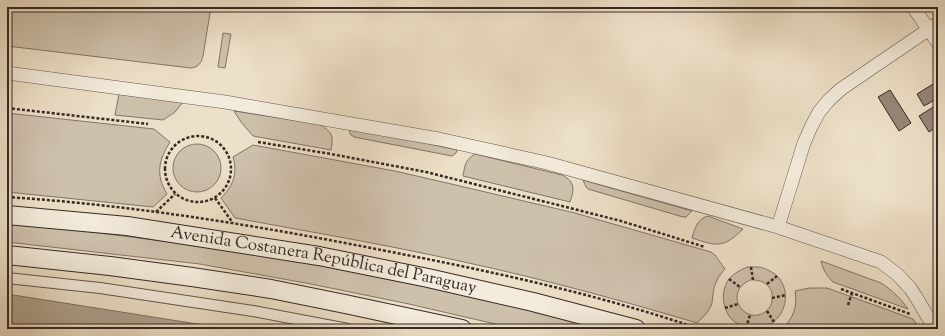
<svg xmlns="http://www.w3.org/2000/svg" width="945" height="336" font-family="'Sorts Mill Goudy',serif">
<rect width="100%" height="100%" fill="#ede0c8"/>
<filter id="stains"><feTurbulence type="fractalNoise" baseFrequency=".005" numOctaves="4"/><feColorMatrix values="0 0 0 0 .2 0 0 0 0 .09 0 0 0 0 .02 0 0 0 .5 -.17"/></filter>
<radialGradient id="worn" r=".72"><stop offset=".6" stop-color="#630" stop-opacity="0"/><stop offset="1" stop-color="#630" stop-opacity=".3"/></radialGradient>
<path fill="#cec1ac" stroke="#827568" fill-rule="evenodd" d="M7 7H211L203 56C201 63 199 67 191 68L7 46Z
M223 33 231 34 225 68 218 67Z
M119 94 183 102 175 112 163 120 115 115Z
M234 111 318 124C332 131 334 135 331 150L253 136 241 122Z
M7 113 154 129 170 142C159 160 155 174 167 194L153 207 7 192Z
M349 129 416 141 457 150 456 153 452 156 354 137 350 134Z
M173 168a24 24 0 1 1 48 0a24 24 0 1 1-48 0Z
M253 145 395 171 460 186 575 213 711 252 715 255 725 269C719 275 714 284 713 294 712 298 713 302 711 306 708 313 702 318 697 323 620 300 543 279 464 262 388 245 311 232 235 218L221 198C233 186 238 174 233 157Z
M475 154 562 175C576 182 574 190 570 202L463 176C465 165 465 160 475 154Z
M583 180 692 211 686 217H683L588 189 586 187Z
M708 216 743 229C723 249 716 246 692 238 695 228 697 219 708 216Z
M7 224 76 230 202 246 315 264 529 308 607 329H517L409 304 311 284 200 264 7 242Z
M821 261 881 283C892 290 901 299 908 309L833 282C827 276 823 270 821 261Z
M747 267C754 267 761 266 768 270 799 284 786 332 750 328 742 327 734 323 729 316 722 305 721 290 729 279 734 273 741 270 747 267ZM750 280C762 279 774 286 772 299 772 305 769 309 765 312 745 326 722 293 750 280Z
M809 288H827L913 319 920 329H782C793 319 798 306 795 291Z"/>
<path fill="#afa290" stroke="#7f7265" d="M7 294 229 329H7Z"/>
<path fill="#958879" stroke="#362924" d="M938 81V98L924 106 917 94Z
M890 90 911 123 899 131 878 97Z
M938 104V126L929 132 919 116Z"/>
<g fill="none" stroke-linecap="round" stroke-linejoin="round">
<g stroke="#64574d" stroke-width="12">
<path id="pedestrian" d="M7 278 100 288 253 311 348 329"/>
</g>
<g stroke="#64574d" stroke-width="14">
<path id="minor" d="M913 7 938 43
M7 73 225 102 439 139 547 163 778 227 881 262 898 275 910 288 916 297 935 329
M778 227 804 143 811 127 819 112 829 100 841 89 938 23"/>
</g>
<g stroke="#362924" stroke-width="20">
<g id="secondary">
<path id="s1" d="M7 215 127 226 319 256 428 278 533 302 636 329"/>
<path d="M7 255 110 266 192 277 271 289 345 304 462 329"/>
</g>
</g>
<path stroke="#362924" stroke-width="2.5" stroke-dasharray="3 2" stroke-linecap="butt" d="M7 108 148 124
M165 169a33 33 0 1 1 66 0a33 33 0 1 1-66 0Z
M258 142 331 154 426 172 558 205 621 221 705 247
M7 197C131 205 254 225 376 249 485 270 594 293 700 329
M215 198 233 223
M156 212 175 194
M751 267 753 280
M729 279 740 287
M767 284 777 276
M841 289 910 314
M772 298 786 295
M848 305 852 293
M725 308 738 304
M767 311 774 322
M746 328 750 315"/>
<use href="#pedestrian" stroke="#f3ebdb" stroke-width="10"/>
<use href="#minor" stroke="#f3ebdb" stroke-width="13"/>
<use href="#secondary" stroke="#f3ebdb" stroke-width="18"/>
</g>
<g text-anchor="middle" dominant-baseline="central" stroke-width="3.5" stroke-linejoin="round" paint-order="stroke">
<g font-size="17" fill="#362924" stroke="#f3ebdb">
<text stroke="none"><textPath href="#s1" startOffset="320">Avenida Costanera República del Paraguay</textPath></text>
</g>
</g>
<rect width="945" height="336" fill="none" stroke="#ede0c8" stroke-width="24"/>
<rect x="8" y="8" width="929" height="320" fill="none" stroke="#362924" stroke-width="2"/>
<rect x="12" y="12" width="921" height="312" fill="none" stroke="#362924"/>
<rect width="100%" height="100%" filter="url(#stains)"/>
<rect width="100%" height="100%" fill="url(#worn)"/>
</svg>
